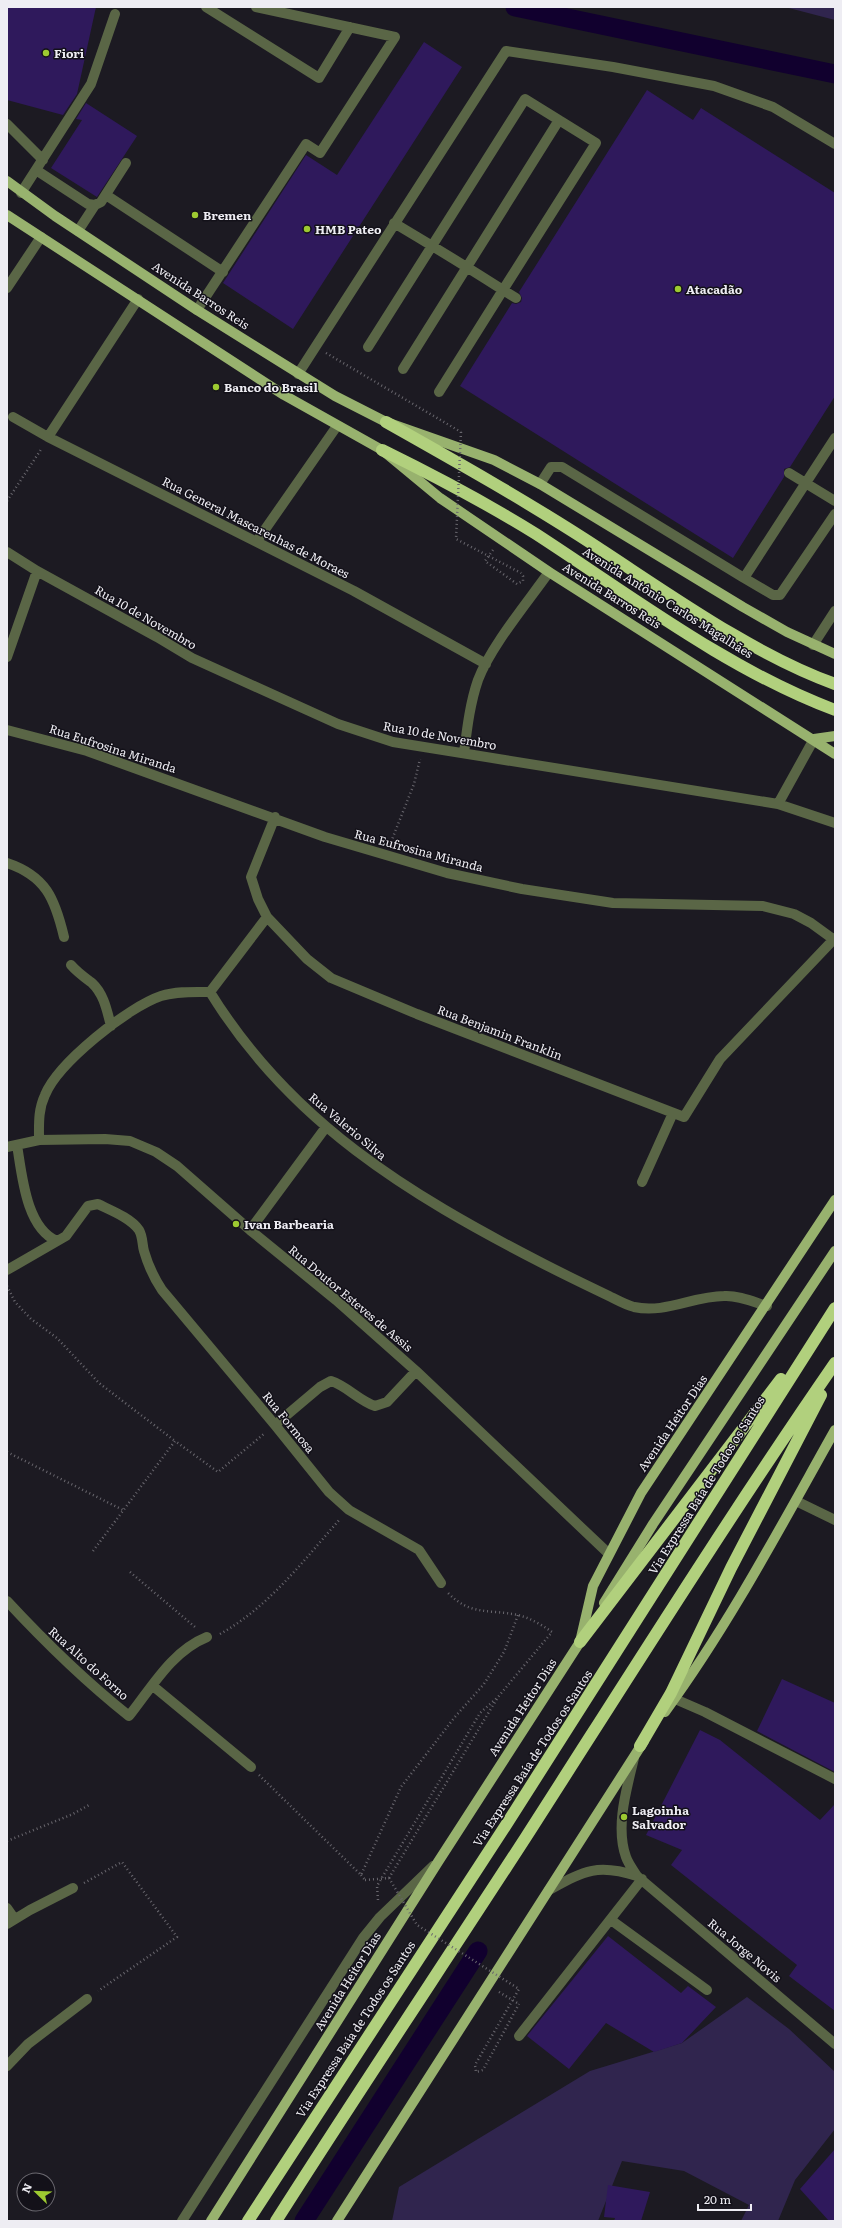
<svg xmlns="http://www.w3.org/2000/svg" width="842" height="2228" font-family="Literata,serif">
<rect width="100%" height="100%" fill="#1c1a22"/>
<path fill="#30254e" d="M785 7H835V20Z
M747 1997 789 2029 835 2072V2129L795 2180 778 2221H741L749 2205 684 2171 622 2161 598 2221H392L399 2187 590 2071 682 2043Z"/>
<g fill="none" stroke-linecap="round" stroke-linejoin="round">
<path stroke="#11002e" stroke-width="19" d="M515 7 835 74
M304 2221 478 1951"/>
</g>
<path fill="#2f195c" d="M7 7H96L77 94 63 115 7 100Z
M424 42 462 67 293 329 223 283 306 155 337 175Z
M647 90 693 120 701 108 835 193V396L790 467 784 469V477L733 558 460 386 512 303 516 304 521 302 522 298 519 292Z
M86 103 137 136 97 197 51 168 82 120 76 119Z
M782 1679 835 1703V1772L757 1731Z
M700 1730 720 1740 820 1820 835 1804V2011L789 1976 797 1965 671 1865 682 1850 646 1835Z
M608 1936 681 1993 688 1986 716 2007 682 2043 654 2052 606 2023 569 2069 527 2036Z
M835 2149V2221H829L800 2189Z
M608 2185 650 2192 641 2221H614L615 2218 604 2217Z"/>
<g fill="none" stroke-linecap="round" stroke-linejoin="round">
<path stroke="#69676e" stroke-width="2.5" stroke-dasharray="1 3" stroke-linecap="butt" d="M326 353 461 432
M7 501 42 448
M493 550 485 561 517 584 523 581V576L521 573
M391 842 414 784 420 759
M7 1286 15 1302 31 1319 57 1338 99 1383 175 1441
M7 1452 123 1510
M93 1551 175 1441 218 1472 265 1433
M130 1572 195 1627
M220 1634C269 1607 304 1560 340 1519
M259 1775 361 1875 401 1787 454 1718 484 1684 504 1652 518 1615
M7 1841 73 1814 89 1805
M361 1875 365 1880
M389 1878 498 1697 552 1632C542 1625 530 1618 518 1615 489 1609 471 1616 448 1593
M84 1883 122 1862 177 1937 98 1991
M378 1900 377 1886 480 1713 498 1697
M499 1992 519 2004"/>
<path stroke="#5a6646" stroke-width="10" d="M206 7 319 78 350 27
M7 124 43 160
M36 170 88 204 95 205 101 202 126 163
M21 193 91 84 115 14
M106 195 223 272
M78 231 95 205
M7 288 41 237
M197 310 306 144 320 153 395 37 256 7
M368 347 525 99 596 143 503 290C467 267 431 245 394 223
M403 369 559 120
M298 374 506 51 613 67 714 86 773 107 835 144
M439 392 503 290 516 298
M13 417 48 437 354 591 486 664
M48 437 138 299
M789 473 835 501
M540 484 551 467H562L744 578 835 438
M257 541 337 426
M7 552 37 571 157 637 192 658 338 724 393 742 778 804 835 823
M744 578 773 595H780L835 514
M813 645 835 611
M7 657 37 571
M7 730 87 751 325 837 447 873 522 889 613 903 763 906 794 914 811 923 833 939
M464 753C467 729 470 703 478 680 491 646 527 603 549 572
M778 804 814 739
M7 863C46 876 55 899 64 937
M267 917 258 899 251 877 275 817
M71 965C77 972 84 977 92 983 104 994 107 1011 111 1026
M210 992 267 917 307 959 331 978 417 1014 684 1117 720 1059 835 938
M210 992C290 1122 408 1194 540 1262 563 1274 586 1285 609 1296 617 1300 626 1305 634 1307 665 1314 693 1296 724 1296 738 1295 754 1302 767 1306
M39 1140 105 1139 130 1141 156 1152 177 1166 250 1230 336 1300 416 1371 608 1553
M17 1145C22 1175 26 1228 57 1241
M7 1147 39 1140C39 1124 38 1110 45 1095 58 1063 128 1007 161 996 177 991 194 992 210 992
M642 1182 673 1113
M250 1230 326 1127
M7 1270 66 1236 88 1206 98 1204C110 1210 131 1218 139 1230 143 1237 142 1244 144 1251 148 1265 154 1278 162 1290L275 1425 329 1492 349 1510 419 1550 441 1583
M275 1425 320 1387 331 1381C347 1386 358 1400 375 1406L387 1402 416 1371
M796 1501 835 1520
M7 1601C45 1642 85 1681 129 1716 152 1687 172 1651 207 1637
M153 1686 251 1767
M675 1699 705 1712 835 1779
M634 1758C627 1788 615 1826 626 1857 628 1863 633 1870 637 1876
M549 1890C584 1871 597 1863 637 1876L835 2044
M7 1908 14 1918
M611 1920 707 1990
M7 1924 30 1910 73 1888
M519 2036 642 1879
M7 2066 28 2044 87 1999
M182 2221 363 1938 380 1917 433 1866"/>
<path stroke="#98b26e" stroke-width="10" d="M7 181 55 216 197 310 335 396 386 422 494 460 540 484 743 607 787 632 835 654
M7 215 284 395 382 450 440 498 549 572 835 754
M814 739 835 736
M604 1603 653 1524 835 1251
M665 1712C730 1623 781 1526 835 1430
M211 2221 438 1862 580 1642 593 1586 641 1493 835 1200
M337 2221 644 1741"/>
<path stroke="#b1d07d" stroke-width="12" d="M386 422C457 462 528 502 597 547 669 594 754 655 835 684
M382 450C435 476 486 503 536 534 630 595 730 671 835 710
M580 1642 781 1379
M640 1746 671 1693 731 1568 821 1395
M248 2221 506 1825 835 1308
M276 2221C358 2092 443 1965 526 1837 628 1678 728 1518 835 1363"/>
<path stroke="#69676e" stroke-width="2.5" stroke-dasharray="1 3" stroke-linecap="butt" d="M461 432 456 539 521 573
M365 1880 389 1878 417 1925 519 1989 475 2065 476 2072 483 2070 519 2004"/>
</g>
<g fill="#9dca31" stroke="#131119" stroke-width="1.5">
<circle cx="46" cy="53" r="4"/>
<circle cx="195" cy="215" r="4"/>
<circle cx="307" cy="229" r="4"/>
<circle cx="678" cy="289" r="4"/>
<circle cx="216" cy="387" r="4"/>
<circle cx="236" cy="1224" r="4"/>
<circle cx="624" cy="1817" r="4"/>
</g>
<g text-anchor="middle" dominant-baseline="central" stroke-width="3" stroke-linejoin="round" paint-order="stroke">
<g font-size="12" font-weight="bold" fill="#eeedf3" stroke="#131119" text-anchor="start">
<text x="54" y="53">Fiori</text>
<text x="203" y="215">Bremen</text>
<text x="315" y="229">HMB Pateo</text>
<text x="686" y="289">Atacadão</text>
<text x="224" y="387">Banco do Brasil</text>
<text x="244" y="1224">Ivan Barbearia</text>
<text x="632" y="1810">Lagoinha<tspan x="632" dy="14">Salvador</tspan></text>
</g>
<g font-size="12" fill="#eeedf3" stroke="#131119">
<text transform="translate(201 295) rotate(33)">Avenida Barros Reis</text>
<text transform="translate(256 527) rotate(27)">Rua General Mascarenhas de Moraes</text>
<text transform="translate(612 595) rotate(32)">Avenida Barros Reis</text>
<text transform="translate(668 602) rotate(32)">Avenida Antônio Carlos Magalhães</text>
<text transform="translate(146 617) rotate(30)">Rua 10 de Novembro</text>
<text transform="translate(440 735) rotate(10)">Rua 10 de Novembro</text>
<text transform="translate(113 748) rotate(18)">Rua Eufrosina Miranda</text>
<text transform="translate(419 850) rotate(15)">Rua Eufrosina Miranda</text>
<text transform="translate(500 1032) rotate(21)">Rua Benjamin Franklin</text>
<text transform="translate(348 1126) rotate(40)">Rua Valerio Silva</text>
<text transform="translate(351 1298) rotate(40)">Rua Doutor Esteves de Assis</text>
<text transform="translate(289 1422) rotate(51)">Rua Formosa</text>
<text transform="translate(672 1423) rotate(-56)">Avenida Heitor Dias</text>
<text transform="translate(706 1485) rotate(-58)">Via Expressa Baía de Todos os Santos</text>
<text transform="translate(89 1663) rotate(42)">Rua Alto do Forno</text>
<text transform="translate(522 1707) rotate(-57)">Avenida Heitor Dias</text>
<text transform="translate(532 1758) rotate(-57)">Via Expressa Baía de Todos os Santos</text>
<text transform="translate(745 1950) rotate(40)">Rua Jorge Novis</text>
<text transform="translate(347 1981) rotate(-58)">Avenida Heitor Dias</text>
<text transform="translate(355 2029) rotate(-57)">Via Expressa Baía de Todos os Santos</text>
</g>
</g>
<rect width="842" height="2228" fill="none" stroke="#eeedf3" stroke-width="16"/>
<g transform="translate(36 2192) rotate(293)"><circle r="19" fill="#131119" stroke="#6b6970"/>
<path d="M0-3L7 15L0 10L-7 15Z" fill="#9dca31"/>
<text y="-6" font-size="11" font-weight="bold" text-anchor="middle" fill="#eeedf3">N</text>
</g>
<path d="M698 2204v6h53v-6" fill="none" stroke="#eeedf3" stroke-width="2"/>
<text x="704" y="2204" font-size="12" fill="#eeedf3" stroke="#131119" stroke-width="3" paint-order="stroke">20 m</text>
</svg>
